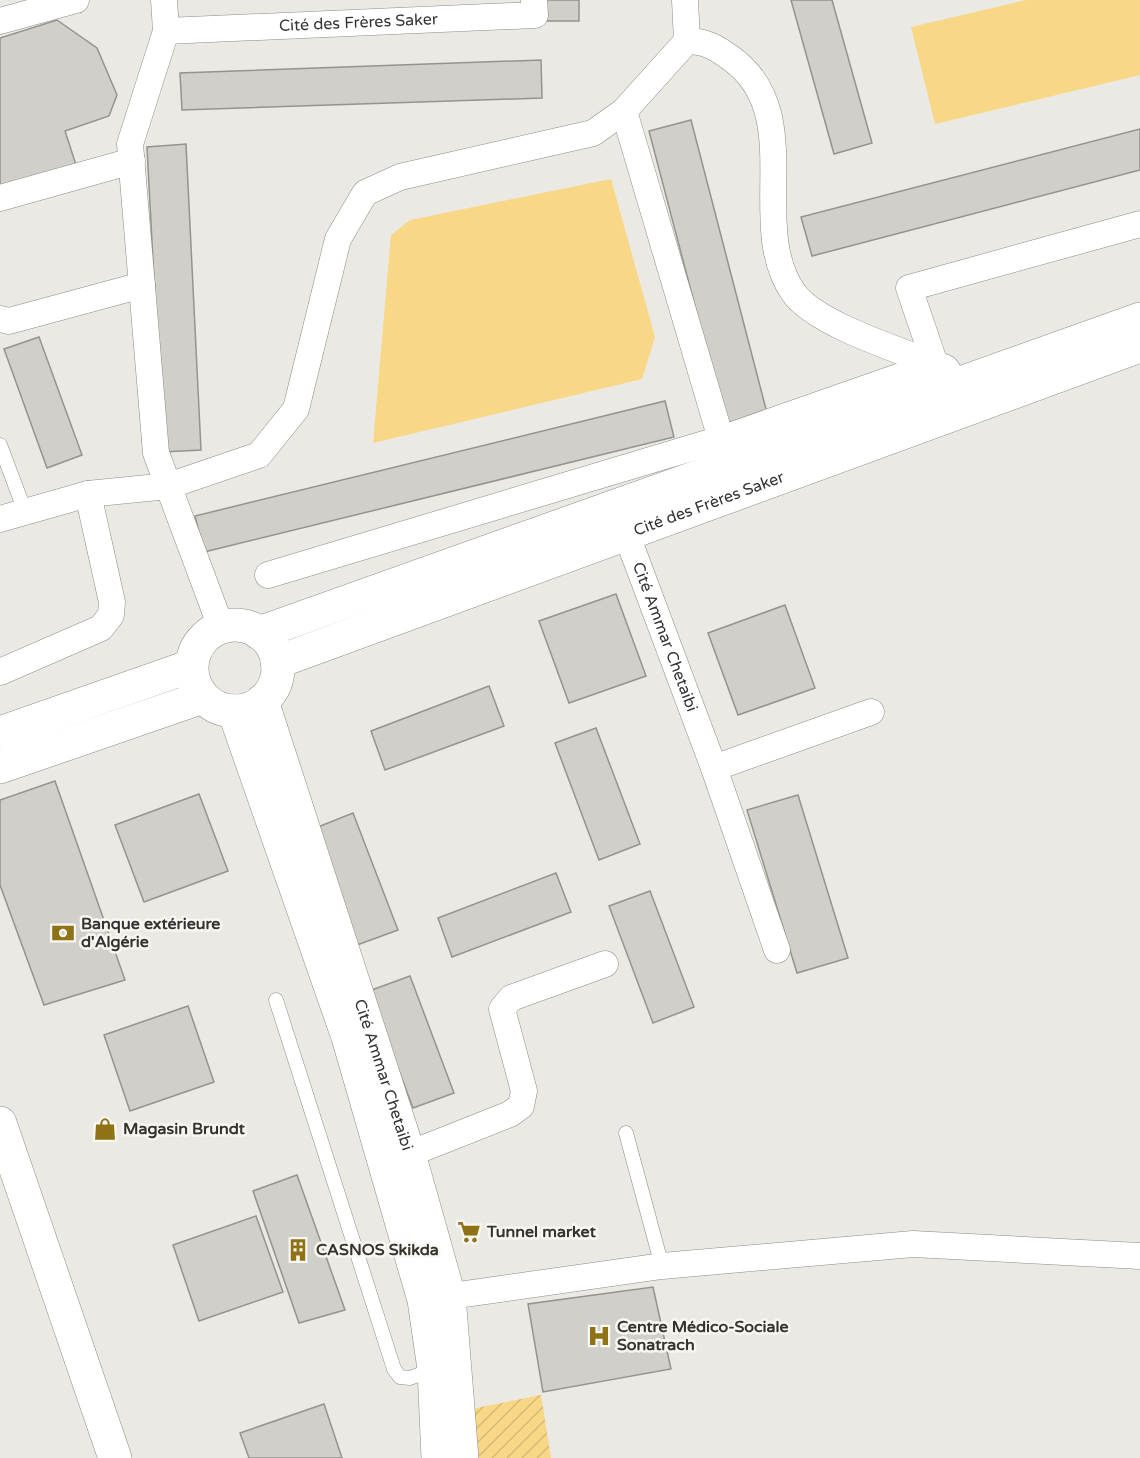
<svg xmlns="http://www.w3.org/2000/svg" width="1140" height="1458" font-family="'Varela Round',sans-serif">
<defs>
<pattern id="garden-furrows" width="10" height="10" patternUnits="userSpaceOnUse" patternTransform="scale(1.5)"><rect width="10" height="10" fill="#f8d887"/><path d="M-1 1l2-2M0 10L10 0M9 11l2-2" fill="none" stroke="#d5ba75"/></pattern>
</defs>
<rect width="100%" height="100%" fill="#ebe9e4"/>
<path fill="url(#garden-furrows)" d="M541 1395 551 1458H474L471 1409Z"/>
<path fill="#f8d887" d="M1026 0H1140V75L935 124 911 27Z
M611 179 655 337 642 379 373 443 391 235 410 220Z"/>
<path fill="#d1cfc9" stroke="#95938e" stroke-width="1.5" d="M539 0H579V21H540Z
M791 0H832L872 143 834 154Z
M57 20 97 48 117 95 109 116 65 131 76 165 0 189V38Z
M541 60 542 98 182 110 180 73Z
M691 120 767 413 726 424 649 131Z
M1140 129V170L812 256 801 217Z
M186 144 201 450 163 452 147 147Z
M39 337 82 455 47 468 4 349Z
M665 401 674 437 204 552 195 516Z
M616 594 646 676 569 703 539 621Z
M785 605 815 688 738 715 708 633Z
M489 686 504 726 385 770 371 731Z
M596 728 640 844 599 860 555 743Z
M55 781 125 980 44 1005 0 885V800Z
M199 794 228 871 144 902 115 825Z
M798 795 848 958 797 973 747 810Z
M353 813 398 930 357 945 313 829Z
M556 873 571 912 452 957 438 918Z
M650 891 694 1007 653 1023 609 906Z
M410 976 454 1093 413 1108 369 991Z
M188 1006 214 1082 130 1111 104 1035Z
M297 1175 345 1310 299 1323 253 1191Z
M256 1216 283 1292 199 1321 173 1245Z
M653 1287 671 1369 543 1392 528 1304Z
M324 1404 342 1458H249L240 1433Z"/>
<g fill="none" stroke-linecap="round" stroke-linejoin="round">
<g stroke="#8d8b86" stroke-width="15">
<path id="service" d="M0 445 26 514
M276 1000 394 1369 400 1377 410 1378 434 1369
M626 1133 662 1266"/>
</g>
<g stroke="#8d8b86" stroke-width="27">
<g id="minor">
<path d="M164 0 166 31"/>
<path d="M685 0 687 41"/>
<path d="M0 21 76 0"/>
<path d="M624 111 721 439 935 364 909 288 1140 224"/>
<path d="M0 198 132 161"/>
<path d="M0 319 9 321 142 285"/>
<path id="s1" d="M620 517 714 768 777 950"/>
<path d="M0 519 88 494 168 486 259 455 296 409 338 239 365 193 400 177 593 133 624 111 687 41C706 41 717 48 732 59 808 115 746 223 793 292 815 325 908 353 946 368L957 384"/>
<path d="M268 575 721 439"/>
<path id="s2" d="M221 627 156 453 130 144 166 31 535 15 534 0"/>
<path d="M0 672 101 628 111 615 112 602 88 494"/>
<path d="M714 768 871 712"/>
<path d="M409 1154 510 1114 521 1106 524 1091 502 1009 511 998 605 964"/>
<path d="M430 1299 662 1266 913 1244 1140 1256"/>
</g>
</g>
<g stroke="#8d8b86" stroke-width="34">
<g id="secondary">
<circle cx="235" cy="668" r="43"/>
<path d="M259 633 1140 319"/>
<path id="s3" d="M277 662 1140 346"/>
<path id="s4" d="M262 701 409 1154 449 1296 462 1458"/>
<path d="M234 711 348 1037 424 1300 434 1369 438 1458"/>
<path d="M0 733 191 666"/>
<path d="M0 767 203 697"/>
</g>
</g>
<g stroke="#8d8b86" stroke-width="34">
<path id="primary" d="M0 1123 115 1458"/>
</g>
<use href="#service" stroke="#fff" stroke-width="14"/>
<use href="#minor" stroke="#fff" stroke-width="26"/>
<use href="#secondary" stroke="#fff" stroke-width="33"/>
<use href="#primary" stroke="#fff" stroke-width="33"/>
</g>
<defs>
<g id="bank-bare" transform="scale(1.8)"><path d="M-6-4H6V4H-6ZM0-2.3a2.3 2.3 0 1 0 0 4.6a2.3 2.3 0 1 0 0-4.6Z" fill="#8f7216" stroke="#f9f7f1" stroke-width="2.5" paint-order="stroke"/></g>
<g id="shop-bare" transform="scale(1.8)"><path d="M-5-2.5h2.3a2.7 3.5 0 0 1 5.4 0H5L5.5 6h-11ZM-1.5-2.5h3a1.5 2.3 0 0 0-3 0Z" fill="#8f7216" stroke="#f9f7f1" stroke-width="2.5" paint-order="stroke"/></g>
<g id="supermarket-bare" transform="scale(1.8)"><path d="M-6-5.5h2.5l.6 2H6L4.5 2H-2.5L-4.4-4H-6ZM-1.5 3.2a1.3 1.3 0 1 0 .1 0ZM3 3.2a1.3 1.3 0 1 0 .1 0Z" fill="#8f7216" stroke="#f9f7f1" stroke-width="2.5" paint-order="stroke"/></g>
<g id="building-bare" transform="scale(1.8)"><path d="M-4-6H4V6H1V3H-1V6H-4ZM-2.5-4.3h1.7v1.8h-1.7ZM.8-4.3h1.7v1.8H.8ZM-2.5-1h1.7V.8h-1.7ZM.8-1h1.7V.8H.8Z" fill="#8f7216" stroke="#f9f7f1" stroke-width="2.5" paint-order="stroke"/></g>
<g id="hospital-bare" transform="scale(1.8)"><path d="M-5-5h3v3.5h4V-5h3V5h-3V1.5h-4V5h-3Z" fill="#8f7216" stroke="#f9f7f1" stroke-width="2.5" paint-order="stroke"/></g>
</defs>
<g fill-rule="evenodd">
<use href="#bank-bare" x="63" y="933"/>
<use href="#shop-bare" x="105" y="1129"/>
<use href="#supermarket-bare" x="469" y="1232"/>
<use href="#building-bare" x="298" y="1250"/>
<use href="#hospital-bare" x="599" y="1336"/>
</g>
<g text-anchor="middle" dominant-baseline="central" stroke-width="5" stroke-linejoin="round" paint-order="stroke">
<g font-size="16" fill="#343331" stroke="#f9f7f1">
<text stroke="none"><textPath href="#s2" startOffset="807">Cité des Frères Saker</textPath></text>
<text stroke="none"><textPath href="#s3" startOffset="460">Cité des Frères Saker</textPath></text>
<text stroke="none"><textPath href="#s1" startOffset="128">Cité Ammar Chetaibi</textPath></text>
<text stroke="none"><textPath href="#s4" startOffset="393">Cité Ammar Chetaibi</textPath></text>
</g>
<g font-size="16" font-weight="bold" fill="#343331" stroke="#f9f7f1" text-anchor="start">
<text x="81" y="924">Banque extérieure<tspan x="81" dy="18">d'Algérie</tspan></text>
<text x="123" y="1129">Magasin Brundt</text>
<text x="487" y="1232">Tunnel market</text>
<text x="316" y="1250">CASNOS Skikda</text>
<text x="617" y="1327">Centre Médico-Sociale<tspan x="617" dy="18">Sonatrach</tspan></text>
</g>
</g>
</svg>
